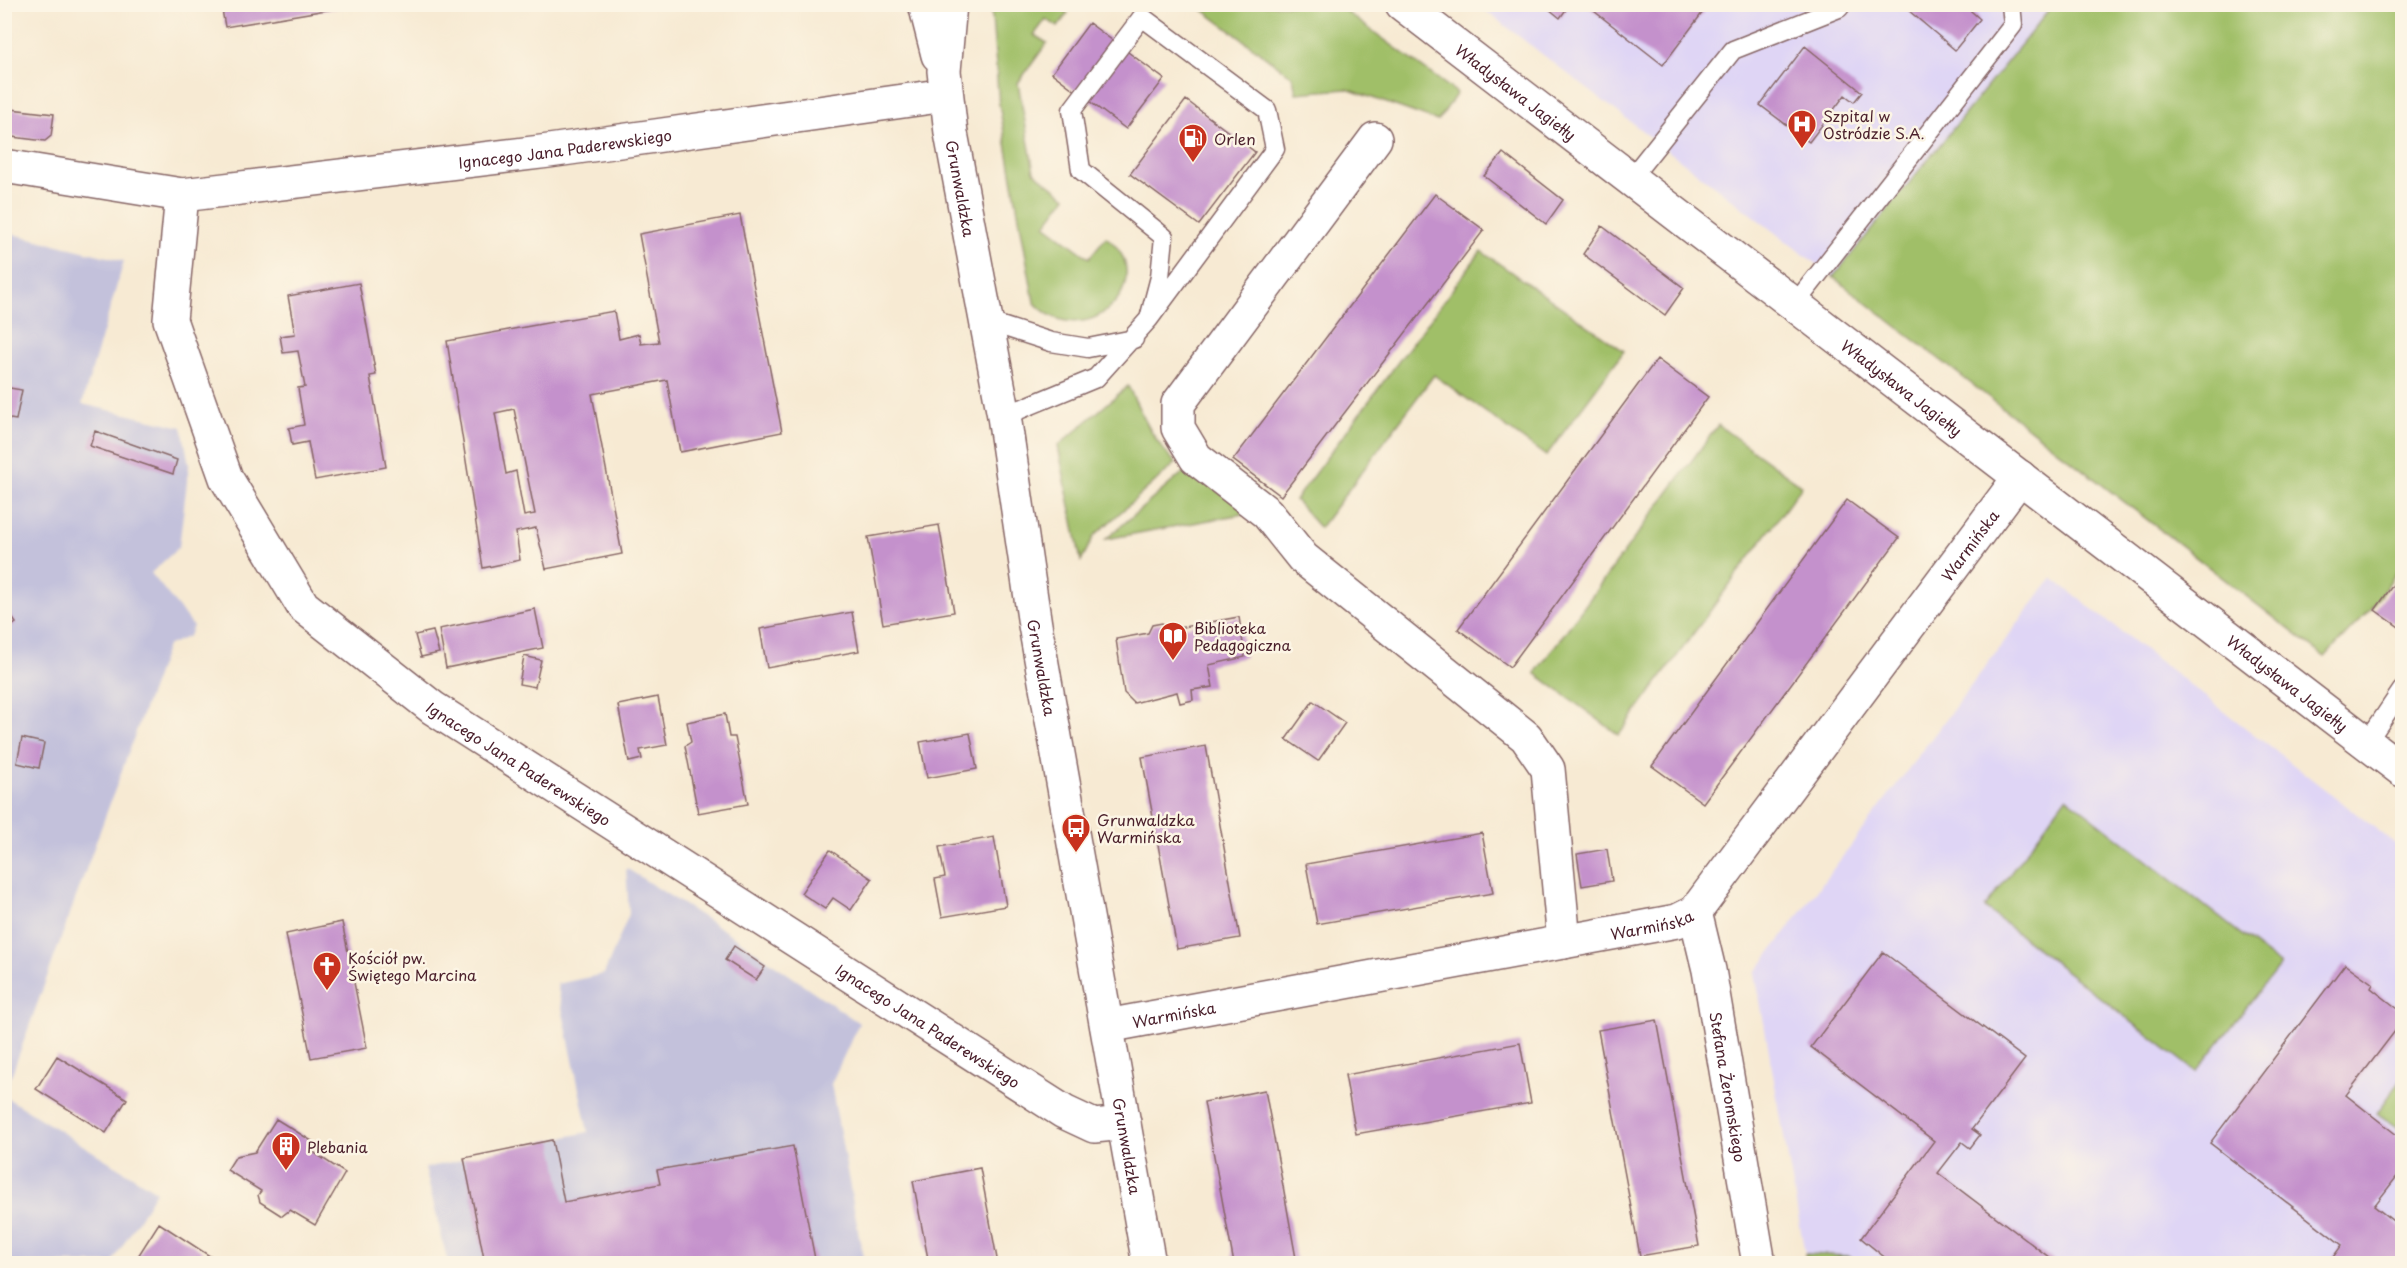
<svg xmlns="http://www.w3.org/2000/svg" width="2407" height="1268" font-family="'Playpen Sans',sans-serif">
<rect width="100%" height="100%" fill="#fcf5e5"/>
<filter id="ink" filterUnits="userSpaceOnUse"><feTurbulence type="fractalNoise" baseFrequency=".0167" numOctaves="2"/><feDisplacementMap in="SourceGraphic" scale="12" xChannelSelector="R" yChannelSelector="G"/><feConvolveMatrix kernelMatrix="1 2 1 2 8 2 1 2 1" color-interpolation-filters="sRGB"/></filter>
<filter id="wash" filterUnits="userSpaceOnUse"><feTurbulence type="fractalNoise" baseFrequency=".008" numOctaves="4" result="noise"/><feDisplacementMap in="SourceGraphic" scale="24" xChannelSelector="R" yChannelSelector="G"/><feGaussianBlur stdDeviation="1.35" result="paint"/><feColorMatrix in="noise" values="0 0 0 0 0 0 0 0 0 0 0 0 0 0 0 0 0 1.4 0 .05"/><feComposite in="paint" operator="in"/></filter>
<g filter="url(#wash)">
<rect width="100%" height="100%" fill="#f7ead3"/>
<path fill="#dfd5f5" d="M1478 5H2053L1833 277Z
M2052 578 2402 849V1263L1857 1264 1847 1256 1805 1254 1755 973Z"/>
<path fill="#c3c1db" d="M5 232 124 261 82 404 182 427 189 465 179 547 151 573 193 626 189 636 167 646 5 1093Z
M626 868 736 938 859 1023 831 1084 864 1263H448L425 1168 588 1132 557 984 604 974 629 914Z
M4 1096 156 1191 112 1263H5Z"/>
<path fill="#a0bf67" stroke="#756f49" stroke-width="1.5" d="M991 5H1057L1068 13 1058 27 1046 19 1034 35 1047 43 1018 83 1034 172 1066 197 1045 225 1089 258 1106 237C1164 281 1084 358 1034 302L999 104Z
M1196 5H1337L1457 93 1438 121 1347 89 1296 93 1293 77Z
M2053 5H2402V565L2372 607 2325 657 1833 277Z
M1481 251 1624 351 1546 456 1434 375 1320 528 1295 500Z
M1128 386C1142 414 1153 442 1176 463L1094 536 1081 561 1058 446Z
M1718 425 1802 486 1619 735 1535 673Z
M1185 471 1253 512 1106 539Z
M2066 797 2280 965 2196 1072 1985 908Z
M2402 1078V1131L2377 1113Z
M1805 1254 1847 1256 1857 1263H1806Z"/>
<g id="blocks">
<path fill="#c491cc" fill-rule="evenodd" d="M221 4H350V6L225 27Z
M1543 4H1570L1560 18Z
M1585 4H1709L1663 65Z
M1901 4H1963L1980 19 1955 50Z
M1089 23 1164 79 1126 129 1052 73Z
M1805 46 1862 92 1854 102 1845 95 1809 142 1760 105Z
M1186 100 1255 152 1199 225 1130 174Z
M4 104 12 105 11 109 54 114 51 136 45 141 4 136Z
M1503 153 1563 200 1546 224 1484 176Z
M1435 194 1484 230 1281 496 1233 460Z
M740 215 782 432 680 452 667 380 592 394 622 554 546 569 536 528 516 532 520 560 483 568 447 341 614 311 619 339 639 334 641 344 659 342 639 234ZM514 409 535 514 524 516 516 471 506 474 495 413Z
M1602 226 1684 288 1665 315 1583 254Z
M359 283 376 375 370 376 386 467 315 480 308 442 292 445 289 428 304 425 298 388 305 387 298 351 283 353 280 336 295 334 288 296Z
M1657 359 1708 397 1510 667 1458 629Z
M4 387 22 390 16 420 4 418Z
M95 431 177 460 173 474 90 446Z
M1847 500 1899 538 1703 803 1652 766Z
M939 525 954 612 883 624 868 537Z
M2402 572V629L2375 610Z
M4 606 16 623 4 631Z
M535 609 543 648 446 668 439 629Z
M852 612 859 651 767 668 760 629Z
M1239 617 1245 657 1209 665 1213 687 1192 690 1193 700 1180 703 1177 692 1134 703 1124 693 1116 639 1148 633 1152 625 1162 623 1167 630Z
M433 631 439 653 421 657 415 635Z
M524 656 541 660 535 687 519 684Z
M658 697 667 745 640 750 642 759 629 762 618 705Z
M1313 701 1345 723 1318 761 1286 739Z
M725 714 729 737H735L748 804 698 813 685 746 691 742 687 722Z
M970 733 977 769 927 778 920 742Z
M22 738 44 743 39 768 17 763Z
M1206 746 1240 938 1177 949 1142 757Z
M1482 833 1493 893 1317 924 1306 864Z
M994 837 1006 906 942 917 935 879 945 877 939 847Z
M1607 849 1612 881 1582 886 1577 854Z
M830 850 872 879 851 910 833 898 825 909 801 893Z
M342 922 367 1048 311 1058 286 934Z
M734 946 765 967 756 980 725 960Z
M1883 952 2025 1059 1972 1129 1980 1135 1970 1148 1962 1142 1938 1173 2058 1264H1893L1861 1238 1934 1141 1811 1047Z
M2345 964 2373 984 2371 988 2402 1012V1022L2346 1095 2402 1139V1170L2374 1206 2401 1227 2402 1225V1264H2328L2342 1245 2210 1143Z
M1657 1020 1699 1246 1640 1256 1598 1030Z
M1520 1043 1531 1103 1356 1134 1345 1075Z
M57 1056 127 1099 106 1133 36 1089Z
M1265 1090 1283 1186 1297 1264H1234L1204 1102Z
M276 1119 315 1143 310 1150 345 1173 315 1225 290 1210 282 1216 260 1202 258 1195 261 1191 227 1170 236 1156 255 1152Z
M552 1140 564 1202 660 1184 657 1170 793 1146 815 1259 810 1264H485L464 1158Z
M980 1168 998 1264H929L913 1181Z
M159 1223 222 1264H133Z"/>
</g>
</g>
<g filter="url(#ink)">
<use href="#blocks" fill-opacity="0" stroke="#876666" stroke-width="1.5"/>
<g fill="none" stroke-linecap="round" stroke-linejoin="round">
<g stroke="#876666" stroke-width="21">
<path id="service" d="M1631 178 1733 50 1839 8 1842 4
M1795 304 2013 25 2011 4
M986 321 1051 342 1088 348 1134 339
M1004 416 1096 378 1149 319 1275 149 1267 110 1142 17 1072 110 1081 170 1164 237 1160 277 1149 319
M2367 742 2402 690"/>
</g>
<g stroke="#876666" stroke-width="36">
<g id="minor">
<path d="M1375 139 1178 404V428L1196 458 1267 513 1303 558 1526 737 1548 769 1564 942"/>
<path id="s1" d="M4 166 182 195 549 151 946 95"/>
<path id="s2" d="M182 195 170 320 226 478 303 606 433 708 1064 1112 1094 1126 1124 1123"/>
<path id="s3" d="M1695 912 1709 970 1759 1264"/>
<path id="s4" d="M1107 1026 1677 921 1695 912 2020 477"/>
</g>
</g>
<g stroke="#876666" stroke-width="36">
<g id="tertiary">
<path d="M925 4 938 55"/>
<path id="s5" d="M950 4 944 71 951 133 1004 416 1035 625 1149 1264"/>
</g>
</g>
<g stroke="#876666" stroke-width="36">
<g id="secondary">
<path id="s6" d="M1402 4 2402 770"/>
</g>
</g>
<use href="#service" stroke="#fff" stroke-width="18"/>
<use href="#minor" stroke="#fff" stroke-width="33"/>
<use href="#tertiary" stroke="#fff" stroke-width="33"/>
<use href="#secondary" stroke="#fff" stroke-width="33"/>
</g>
</g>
<defs>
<g id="hospital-pin" transform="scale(1.5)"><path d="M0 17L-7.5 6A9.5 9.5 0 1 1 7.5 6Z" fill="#c8321e" stroke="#fcf5e5"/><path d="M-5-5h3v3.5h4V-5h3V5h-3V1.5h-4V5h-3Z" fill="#fff"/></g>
<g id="fuel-pin" transform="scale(1.5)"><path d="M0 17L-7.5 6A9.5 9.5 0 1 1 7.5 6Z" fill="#c8321e" stroke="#fcf5e5"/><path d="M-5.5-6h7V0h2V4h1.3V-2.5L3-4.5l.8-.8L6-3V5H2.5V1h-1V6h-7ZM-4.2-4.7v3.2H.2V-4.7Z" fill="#fff"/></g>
<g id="library-pin" transform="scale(1.5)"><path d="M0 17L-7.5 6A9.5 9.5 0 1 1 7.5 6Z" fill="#c8321e" stroke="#fcf5e5"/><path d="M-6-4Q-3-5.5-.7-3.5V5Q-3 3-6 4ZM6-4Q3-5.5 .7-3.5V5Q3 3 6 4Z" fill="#fff"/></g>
<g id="bus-pin" transform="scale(1.5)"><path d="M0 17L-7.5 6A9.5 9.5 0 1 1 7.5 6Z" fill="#c8321e" stroke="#fcf5e5"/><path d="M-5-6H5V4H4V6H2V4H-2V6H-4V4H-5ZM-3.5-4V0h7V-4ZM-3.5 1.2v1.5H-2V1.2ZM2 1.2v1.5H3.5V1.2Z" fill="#fff"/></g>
<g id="church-pin" transform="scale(1.5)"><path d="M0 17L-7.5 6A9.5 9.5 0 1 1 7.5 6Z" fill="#c8321e" stroke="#fcf5e5"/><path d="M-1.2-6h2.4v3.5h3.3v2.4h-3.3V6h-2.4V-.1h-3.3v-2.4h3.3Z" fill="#fff"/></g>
<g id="building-pin" transform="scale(1.5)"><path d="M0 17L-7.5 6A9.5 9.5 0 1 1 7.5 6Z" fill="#c8321e" stroke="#fcf5e5"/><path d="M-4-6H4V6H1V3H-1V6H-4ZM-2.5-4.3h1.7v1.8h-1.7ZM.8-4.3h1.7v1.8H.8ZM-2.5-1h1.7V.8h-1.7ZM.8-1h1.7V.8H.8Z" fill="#fff"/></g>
</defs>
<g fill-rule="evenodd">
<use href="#hospital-pin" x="1802" y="124"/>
<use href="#fuel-pin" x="1193" y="138"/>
<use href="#library-pin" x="1173" y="636"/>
<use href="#bus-pin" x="1076" y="828"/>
<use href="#church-pin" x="327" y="966"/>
<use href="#building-pin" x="286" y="1146"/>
</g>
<g text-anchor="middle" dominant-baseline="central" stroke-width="5" stroke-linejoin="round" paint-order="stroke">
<g font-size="15" fill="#4a1f2b" stroke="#fcf5e5">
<text stroke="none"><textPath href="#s6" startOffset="144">Władysława Jagiełły</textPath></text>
<text stroke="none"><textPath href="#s1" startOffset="566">Ignacego Jana Paderewskiego</textPath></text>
<text stroke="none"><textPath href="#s5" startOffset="186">Grunwaldzka</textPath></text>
<text stroke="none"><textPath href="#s6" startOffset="630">Władysława Jagiełły</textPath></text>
<text stroke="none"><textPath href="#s4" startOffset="1058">Warmińska</textPath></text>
<text stroke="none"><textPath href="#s5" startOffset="672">Grunwaldzka</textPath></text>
<text stroke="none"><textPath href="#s6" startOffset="1116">Władysława Jagiełły</textPath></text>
<text stroke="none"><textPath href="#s2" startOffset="710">Ignacego Jana Paderewskiego</textPath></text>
<text stroke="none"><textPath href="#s4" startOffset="554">Warmińska</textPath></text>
<text stroke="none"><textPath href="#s4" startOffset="68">Warmińska</textPath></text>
<text stroke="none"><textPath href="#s2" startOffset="1196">Ignacego Jana Paderewskiego</textPath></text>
<text stroke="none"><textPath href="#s3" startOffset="178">Stefana Żeromskiego</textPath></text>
<text stroke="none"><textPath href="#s5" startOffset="1158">Grunwaldzka</textPath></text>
</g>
<g font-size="15" fill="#4a1f2b" stroke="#fcf5e5" text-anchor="start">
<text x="1823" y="115">Szpital w<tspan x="1823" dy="17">Ostródzie S.A.</tspan></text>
<text x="1214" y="138">Orlen</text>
<text x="1194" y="627">Biblioteka<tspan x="1194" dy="17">Pedagogiczna</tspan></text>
<text x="1097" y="819">Grunwaldzka<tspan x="1097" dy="17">Warmińska</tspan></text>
<text x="348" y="957">Kościół pw.<tspan x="348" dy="17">Świętego Marcina</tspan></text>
<text x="307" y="1146">Plebania</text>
</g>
</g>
<rect width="2407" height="1268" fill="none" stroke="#fcf5e5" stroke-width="24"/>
</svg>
